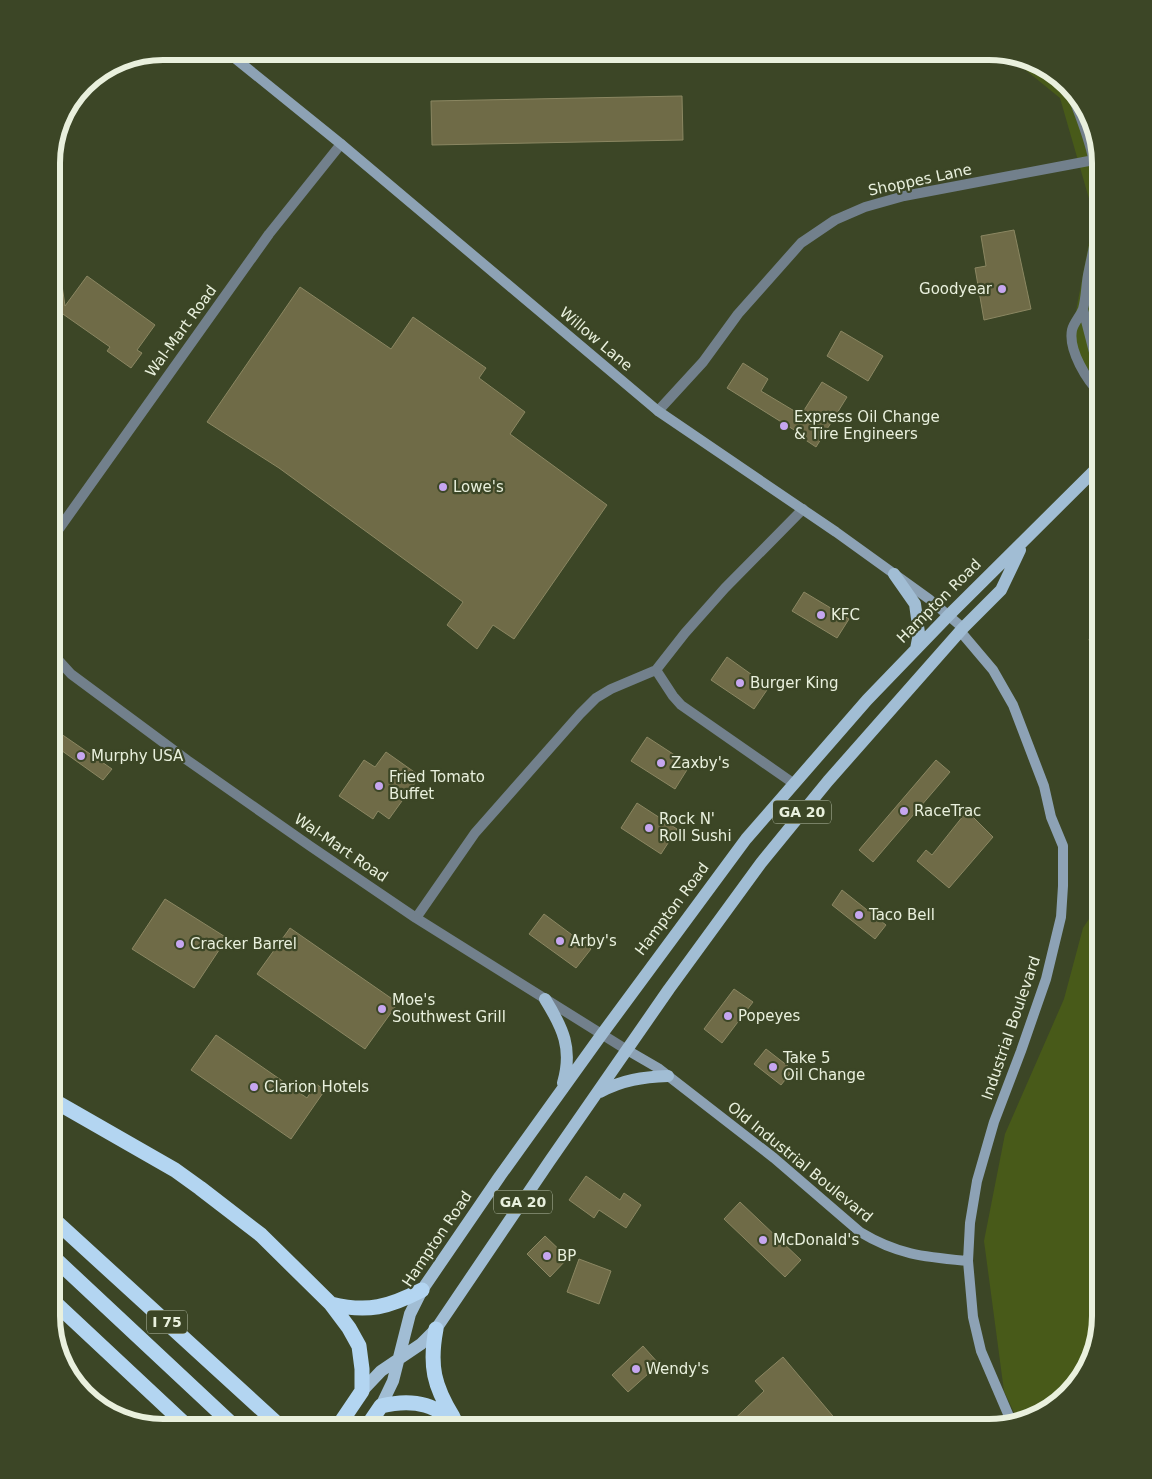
<svg xmlns="http://www.w3.org/2000/svg" width="1152" height="1479" font-family="'DejaVu Sans',sans-serif">
<rect width="100%" height="100%" fill="#3c4626"/>
<path fill="#485a19" d="M1007 55 1045 66 1082 101 1101 163V384L1069 348 1094 216 1060 98Z
M1101 901V1316L1086 1372 1051 1409 1017 1419 1004 1391 984 1241 1005 1134 1064 999 1083 928Z"/>
<path fill="#6f6b47" stroke="#8b8762" d="M682 96 683 140 432 145 431 101Z
M1014 230 1031 309 984 320 975 268 986 266 981 236Z
M58 258 65 306 87 276 155 325 137 350 142 353 131 368 107 351 110 347 60 312 51 313V259Z
M300 287 391 349 413 317 486 368 479 378 525 412 510 434 607 505 514 639 493 625 477 649 447 625 463 602 279 468 207 422Z
M841 331 883 356 868 381 827 356Z
M743 363 768 379 761 391 801 415 822 382 847 397 816 447 798 435 799 433 727 388Z
M804 592 849 619 837 638 792 611Z
M1101 636V668L1097 669 1089 639Z
M727 657 769 687 754 709 711 680Z
M51 727 112 769 103 780 51 743Z
M647 737 690 765 675 789 631 761Z
M386 752 420 776 389 819 378 811 373 819 339 796 364 760 375 767Z
M936 760 950 772 873 862 859 850Z
M637 803 677 829 661 854 621 828Z
M967 811 993 837 949 888 917 861 926 850 932 855Z
M842 890 886 925 875 939 832 905Z
M165 899 227 938 194 988 132 949Z
M544 914 591 949 576 968 529 934Z
M290 928 398 1003 365 1049 257 974Z
M734 989 753 1002 722 1043 704 1029Z
M216 1035 307 1098 316 1084 325 1090 291 1139 191 1070Z
M766 1049 793 1070 781 1085 754 1064Z
M586 1176 620 1200 624 1193 641 1205 626 1228 599 1210 594 1218 569 1200Z
M740 1202 801 1260 785 1277 724 1219Z
M545 1236 568 1258 550 1277 527 1254Z
M579 1259 611 1271 599 1304 567 1292Z
M643 1346 659 1364 628 1392 612 1375Z
M783 1357 843 1428H795L789 1421 781 1428H725L764 1391 755 1381Z"/>
<g fill="none" stroke-linecap="round" stroke-linejoin="round">
<path stroke="#72808c" stroke-width="10" d="M1070 90C1086 129 1100 168 1099 211 1098 233 1092 254 1088 275 1086 286 1086 299 1083 309 1080 317 1074 322 1072 330 1068 350 1087 381 1101 394
M1083 309 1095 356 1101 367
M658 411 703 362 738 314 801 243 835 220 865 207 904 196 1094 160
M51 540 269 234 341 144
M51 652 71 674 187 760 310 846 416 918 627 1050
M656 670 673 696 681 705 793 783
M416 918 475 833 580 714 596 698 611 689 656 670 685 633 725 588 803 509"/>
<path stroke="#8da2b5" stroke-width="10" d="M226 51 341 144 658 411 836 532 929 599 963 628
M960 631 993 670 1013 705 1044 786 1051 817 1063 846V886L1061 917 1046 979 1021 1051 994 1122 977 1181 970 1223 968 1261 973 1317 981 1351 1011 1421
M627 1050 658 1068 774 1158 860 1232C898 1255 925 1257 968 1261"/>
<path stroke="#a1bdd4" stroke-width="12" d="M894 574 915 604 919 633 916 649
M545 999C563 1028 573 1049 563 1083
M600 1092C622 1080 643 1077 668 1076
M362 1391 381 1371 421 1344 436 1329 549 1162 669 989 761 863 828 781 963 628 1001 590 1020 550
M381 1406 393 1381 410 1314 422 1290 500 1176 602 1034 746 839 867 700 949 615 1101 464"/>
<path stroke="#b3d5f1" stroke-width="15" d="M51 1099 175 1170 200 1188 261 1235 331 1304 349 1328 359 1346 362 1369V1391L337 1428
M51 1217 282 1428
M51 1255 236 1428
M51 1299 189 1428
M331 1304C368 1313 389 1307 422 1290
M436 1329C429 1366 434 1386 453 1417
M366 1428 381 1406C417 1397 436 1406 465 1428"/>
</g>
<g fill="#c6a6f0" stroke="#3c4626" stroke-width="2">
<circle cx="1002" cy="289" r="5"/>
<circle cx="784" cy="426" r="5"/>
<circle cx="443" cy="487" r="5"/>
<circle cx="821" cy="615" r="5"/>
<circle cx="740" cy="683" r="5"/>
<circle cx="81" cy="756" r="5"/>
<circle cx="661" cy="763" r="5"/>
<circle cx="379" cy="786" r="5"/>
<circle cx="904" cy="811" r="5"/>
<circle cx="649" cy="828" r="5"/>
<circle cx="859" cy="915" r="5"/>
<circle cx="560" cy="941" r="5"/>
<circle cx="180" cy="944" r="5"/>
<circle cx="382" cy="1009" r="5"/>
<circle cx="728" cy="1016" r="5"/>
<circle cx="773" cy="1067" r="5"/>
<circle cx="254" cy="1087" r="5"/>
<circle cx="763" cy="1240" r="5"/>
<circle cx="547" cy="1256" r="5"/>
<circle cx="636" cy="1369" r="5"/>
</g>
<g text-anchor="middle" dominant-baseline="central" stroke-width="4.5" stroke-linejoin="round" paint-order="stroke">
<g fill="#3c4626" stroke="#b5bda6" stroke-width="1">
<rect x="773" y="800.5" width="58" height="23" rx="4"/>
<rect x="494" y="1190.5" width="58" height="23" rx="4"/>
<rect x="147" y="1310.5" width="40" height="23" rx="4"/>
</g>
<g font-size="14" font-weight="bold" fill="#e9f0dd">
<text x="802" y="812">GA 20</text>
<text x="523" y="1202">GA 20</text>
<text x="167" y="1322">I 75</text>
</g>
<g font-size="15" fill="#e9f0dd" stroke="#3c4626">
<text transform="translate(920 180) rotate(-12)">Shoppes Lane</text>
<text transform="translate(181 331) rotate(-54)">Wal-Mart Road</text>
<text transform="translate(596 339) rotate(40)">Willow Lane</text>
<text transform="translate(939 601) rotate(-45)">Hampton Road</text>
<text transform="translate(341 848) rotate(34)">Wal-Mart Road</text>
<text transform="translate(672 909) rotate(-53)">Hampton Road</text>
<text transform="translate(1011 1028) rotate(-71)">Industrial Boulevard</text>
<text transform="translate(800 1162) rotate(39)">Old Industrial Boulevard</text>
<text transform="translate(437 1239) rotate(-56)">Hampton Road</text>
</g>
<g font-size="15" fill="#e9f0dd" stroke="#3c4626" text-anchor="start">
<text x="992" y="289" text-anchor="end">Goodyear</text>
<text x="794" y="417">Express Oil Change<tspan x="794" dy="17">&amp; Tire Engineers</tspan></text>
<text x="453" y="487">Lowe's</text>
<text x="831" y="615">KFC</text>
<text x="750" y="683">Burger King</text>
<text x="91" y="756">Murphy USA</text>
<text x="671" y="763">Zaxby's</text>
<text x="389" y="777">Fried Tomato<tspan x="389" dy="17">Buffet</tspan></text>
<text x="914" y="811">RaceTrac</text>
<text x="659" y="819">Rock N'<tspan x="659" dy="17">Roll Sushi</tspan></text>
<text x="869" y="915">Taco Bell</text>
<text x="570" y="941">Arby's</text>
<text x="190" y="944">Cracker Barrel</text>
<text x="392" y="1000">Moe's<tspan x="392" dy="17">Southwest Grill</tspan></text>
<text x="738" y="1016">Popeyes</text>
<text x="783" y="1058">Take 5<tspan x="783" dy="17">Oil Change</tspan></text>
<text x="264" y="1087">Clarion Hotels</text>
<text x="773" y="1240">McDonald's</text>
<text x="557" y="1256">BP</text>
<text x="646" y="1369">Wendy's</text>
</g>
</g>
<path d="M0 0H1152V1479H0ZM163 60H989A103 103 0 0 1 1092 163V1316A103 103 0 0 1 989 1419H163A103 103 0 0 1 60 1316V163A103 103 0 0 1 163 60Z" fill="#3c4626" fill-rule="evenodd"/>
<path fill="none" stroke="#e9f0dd" stroke-width="6" d="M163 60H989A103 103 0 0 1 1092 163V1316A103 103 0 0 1 989 1419H163A103 103 0 0 1 60 1316V163A103 103 0 0 1 163 60Z"/>
</svg>
